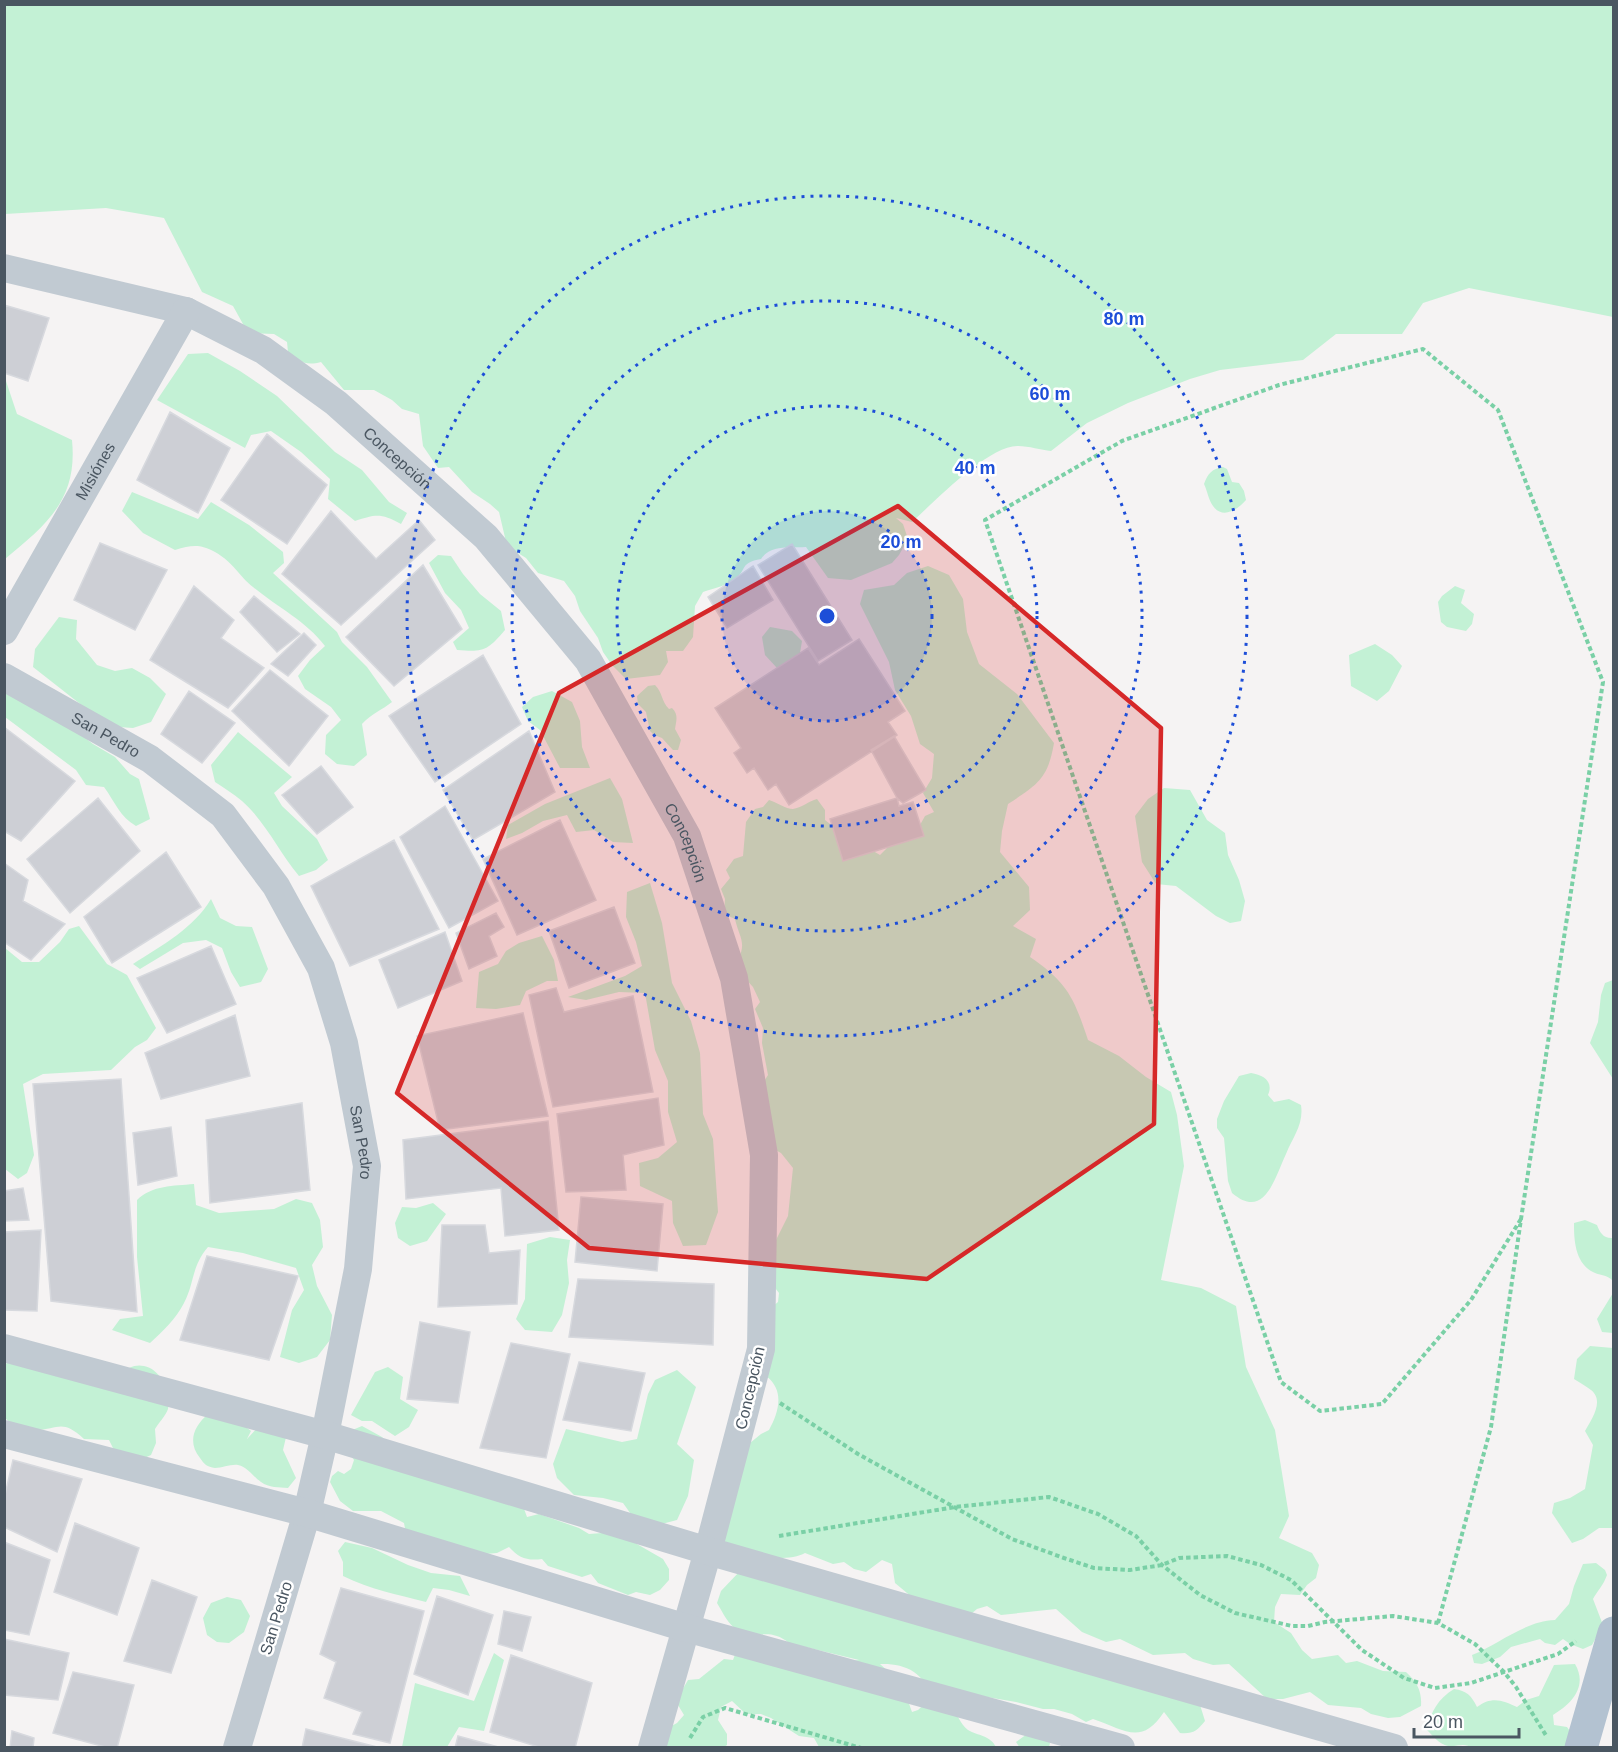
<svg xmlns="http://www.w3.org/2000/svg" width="1618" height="1752" font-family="Arial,sans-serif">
<rect width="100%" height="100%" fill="#f5f3f3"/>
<path fill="#c3f1d5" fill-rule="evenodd" d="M5 5H1613V317L1469 288 1423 303 1402 334H1336L1303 360 1220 370 1190 379 1128 403 1087 423 1051 451C1041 450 1029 446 1018 446 989 445 934 502 912 522L896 518 903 524 908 539 899 555 892 563 851 580 828 578 806 547C790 548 771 544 761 559 739 563 748 569 735 579 725 586 715 588 703 592L695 606 693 637 683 651H666L668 662 660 675 626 679 612 665 603 652 598 638 580 611 575 596 564 581 538 573 526 558 507 546 499 512 490 504 472 492 449 467 438 468 423 446 419 414 402 409 392 400 374 390H344L321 362C306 366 299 362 288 352L287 342 274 334 248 333 233 306 202 292 164 218 106 208 5 214Z
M208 353 240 371 277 396 335 452 362 470 389 502 407 513 401 524C381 513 376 514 355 521L328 499 330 479 301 452 271 431 251 435 245 448 157 400 188 354Z
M5 380 6 381 17 414 72 440C78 500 46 525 5 559Z
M1223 467 1227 469 1232 482 1239 483 1244 491 1246 500C1238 509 1223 520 1213 506 1209 501 1207 490 1204 484 1208 473 1212 469 1223 467Z
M132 492 198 519 211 502 249 525 283 552 284 563 273 573 337 632 342 642 367 667 392 702C382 710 371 714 362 724L367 755 354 766 337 764 325 754 326 735 341 720 331 707 305 689 298 676 310 660 325 646C306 621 277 607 253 587 239 576 234 563 215 552 200 544 192 545 175 550L143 533 122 511Z
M438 555 451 556 463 574 480 594 501 611 505 630C487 651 484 652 457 650L453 642 469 628 461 610 445 593 429 563Z
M928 566 949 575 963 599 967 632 979 664 1017 694 1054 743C1048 779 1037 785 1008 804L1002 831 1000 852 1029 887 1030 910 1013 926 1036 939 1030 957C1068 983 1074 998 1088 1040L1119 1056 1146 1077 1171 1092 1177 1115 1184 1166 1161 1280 1201 1288 1236 1306 1246 1367 1275 1430 1289 1516 1279 1538 1312 1553 1319 1565 1316 1578 1307 1585 1300 1595 1281 1594 1275 1607 1274 1622 1291 1633 1302 1650 1312 1659 1338 1655 1346 1663 1357 1661 1383 1671 1406 1672C1417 1682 1422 1691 1421 1706L1400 1717 1388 1718 1371 1714 1361 1708 1328 1705 1310 1692 1283 1699H1267L1229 1664 1213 1665 1193 1659 1185 1653 1153 1655 1120 1639 1106 1642 1082 1632 1056 1609 1001 1615 987 1606 977 1609 971 1614 913 1598 895 1583 892 1564 882 1560 866 1572 854 1569 844 1562 833 1564 805 1553C790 1562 749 1558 734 1550 727 1547 721 1539 715 1534L750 1443 761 1434 769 1430C779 1412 785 1390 766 1376L772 1307 778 1302 779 1293 772 1284 776 1240 788 1216 793 1168 781 1153 772 1148 763 1083 768 1075 762 1043 763 1028 755 1009 760 1002 753 987 743 976 738 960C747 942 739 937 735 919L724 914 725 899 721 889 730 878 726 870 734 859 743 856 746 822 755 809 763 807 769 800C776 802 786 809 793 809 801 808 809 801 817 799L825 810V820L839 831 880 855 887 848 897 830 920 825 925 816 934 812 923 793 932 778 934 754 920 744 911 716 895 690 889 662 860 604 864 590 894 585 907 573Z
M1455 586 1465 590 1461 603 1474 614 1472 624 1466 631 1447 627 1441 622 1438 602 1442 596Z
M59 617 77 620 76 639 97 665 115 671 132 668 150 678 166 694 151 722 133 728 119 727 84 707 33 667 35 649Z
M770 627 792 631 802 641 800 653 777 668 765 655 762 637Z
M1375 644 1392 655 1402 666 1389 691 1377 701 1351 686 1349 655Z
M655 685C663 693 661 701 669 709L672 708C679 715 676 721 675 729L681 740 678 750H673L662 738 654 735 650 731 646 712 638 704 637 696 648 686Z
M4 688 62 720 93 744 115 757 130 774 139 779 150 819 136 826C120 817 115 802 104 787L86 785 76 770 5 717Z
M552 691 572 702 580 721 582 747 590 768H560L540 730 528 721 522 707 533 697Z
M238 732 292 777 274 793 282 806 317 839 328 860 316 870 299 876C279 852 265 821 242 801 234 794 224 788 215 782L211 765Z
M610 778 622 799 633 843 613 842 594 830 576 832 567 815 543 821 522 833 506 839 508 825 545 804Z
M1164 788 1190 790 1207 820 1225 833 1228 855 1239 880 1245 901 1241 921 1230 923 1216 916 1176 886 1156 884 1142 862 1135 816 1148 799Z
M650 883 662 923 672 983 691 1021 700 1053 703 1114 713 1139 718 1212 706 1245 683 1246 673 1223 672 1201 640 1186 639 1163 658 1158 677 1142 668 1112V1081L655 1050 645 993 619 992 586 1000 568 997 625 976 642 966 636 942 626 917 627 892Z
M211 899 220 918 236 926 252 927 268 969 261 982 240 987 231 972 222 948 206 940 183 943 140 969 133 964C161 946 194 928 211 899Z
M79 926 107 964 127 975 156 1028 147 1040 135 1047 111 1070 43 1074 23 1084 34 1155 27 1173 18 1179 5 1169V948L22 962H39L60 942 69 929Z
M542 936 554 960 558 981H547L526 991 520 1005 496 1009 476 1008 479 972 498 964 506 951 519 943Z
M1613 980H1614L1613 1079 1590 1043 1598 1022 1601 995 1605 983Z
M1251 1073C1263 1075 1274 1081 1268 1095L1274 1102 1289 1099 1301 1105C1304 1124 1293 1137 1286 1154 1275 1177 1265 1221 1232 1193L1228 1181 1224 1138 1217 1128V1119L1224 1101 1239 1076Z
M194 1184 196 1205 219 1213 274 1209 296 1199 312 1203 320 1220 323 1247 312 1265 317 1286 332 1315 330 1340 317 1357 299 1363 280 1357 292 1310 304 1290 296 1268 243 1253 208 1247C191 1267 195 1282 184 1303 176 1319 163 1331 150 1343L112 1330 120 1319 143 1316 137 1257V1200C153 1185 173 1186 194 1184Z
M433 1203 446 1214 427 1241 410 1246 398 1238 395 1223 402 1207 416 1208Z
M1585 1220 1597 1225C1600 1233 1604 1239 1613 1238V1281C1607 1274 1599 1276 1591 1271 1575 1261 1574 1240 1574 1223Z
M550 1237 570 1240 567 1260 569 1283 562 1315 552 1332 525 1330 516 1319 525 1299 527 1244Z
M1613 1293V1333L1602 1332 1597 1319Z
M1590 1346 1613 1348 1614 1434 1612 1438 1614 1440 1613 1528H1599L1583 1539 1572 1543 1552 1513 1554 1503 1570 1498 1585 1489 1593 1445 1585 1431C1591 1420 1605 1401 1591 1390 1586 1386 1580 1383 1574 1379L1577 1359Z
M11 1357 121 1373C128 1368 135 1364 144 1366 161 1369 171 1393 168 1409 166 1415 158 1424 155 1429L156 1443 151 1455 140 1460 115 1452 109 1440 84 1439C61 1418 59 1430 35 1430 24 1430 12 1425 5 1418L4 1367Z
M388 1367 403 1377 400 1399 418 1410 409 1427 395 1436 372 1421H362L351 1415 375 1372Z
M677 1370 696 1387 677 1444 694 1460 688 1496 677 1520 650 1527 633 1517 623 1503 603 1498 574 1495 557 1478 553 1464 566 1429 622 1442 637 1439 648 1394 655 1380Z
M208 1414 241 1423 251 1431 247 1439 259 1426 287 1433 283 1450 296 1478 288 1488C279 1487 269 1488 261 1482 253 1477 248 1467 238 1465 231 1464 222 1468 215 1468 207 1467 204 1464 200 1458 187 1442 194 1426 208 1414Z
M362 1426 382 1437 387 1442 515 1484 527 1517 539 1514 579 1528 589 1534 616 1532 663 1559 669 1569V1580L660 1590 650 1595 636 1592 628 1595 598 1583 591 1574 582 1577 548 1566 542 1559C527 1561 519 1558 509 1547L497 1553 474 1555 406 1534 404 1523 381 1511H353L340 1501 330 1482 332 1476 338 1471 344 1474 351 1469 354 1460 346 1448 350 1431Z
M345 1542 372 1548 408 1565 431 1573 460 1576 470 1596 449 1590 433 1588 426 1602C396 1594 371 1590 343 1576V1562L338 1551Z
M1596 1563 1605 1570 1607 1575C1603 1586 1598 1590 1593 1599L1603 1625 1592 1645 1583 1649 1570 1644 1563 1639 1555 1645 1545 1643 1540 1639 1511 1647 1500 1657 1482 1664 1474 1663 1472 1655C1499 1644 1525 1621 1555 1620L1569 1604 1574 1586 1583 1564Z
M740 1571 1196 1692 1205 1721C1197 1731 1193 1734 1180 1733L1164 1712C1141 1747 1124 1729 1093 1719L1086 1722 1072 1714 1054 1709H1043L1016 1702 975 1695 953 1705C957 1714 960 1724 968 1730 978 1736 990 1735 996 1747H819L814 1738 799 1736 771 1718 761 1714H746L732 1701 721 1707 718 1720 727 1734V1745L724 1747H664L659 1733 677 1723 684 1715 678 1705 681 1692 688 1680 699 1679 724 1659 733 1660 737 1649 841 1662 859 1660 789 1643C768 1625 752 1642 738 1631 728 1624 723 1613 717 1603L721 1591ZM880 1664C904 1663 925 1672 931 1698L918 1710 912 1712 902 1684Z
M227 1597 241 1600 250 1616 244 1632 229 1643 217 1642 207 1635 203 1618 211 1603Z
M494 1653 504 1660 484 1731 459 1727 447 1747H402L415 1683 474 1701Z
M1575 1664C1588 1686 1572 1704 1553 1715L1554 1725 1567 1727 1572 1734 1570 1747 1473 1748C1463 1742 1458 1747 1448 1746 1439 1744 1433 1736 1427 1730 1431 1711 1438 1699 1454 1689 1467 1691 1471 1695 1477 1707 1491 1696 1503 1700 1517 1707L1526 1700 1539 1696 1554 1665Z
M1034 1729 1042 1733 1050 1743 1049 1747 1020 1748 1016 1742Z"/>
<path fill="#cdcfd5" stroke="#d7d9de" stroke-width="1.5" d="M4 305 49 318 28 381 4 373Z
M170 412 230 448 198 513 137 480Z
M267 434 327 485 287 544 221 500Z
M331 511 376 559 419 520 435 540 341 625 282 574Z
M100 543 167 570 135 630 74 600Z
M792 544 852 640 818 661 758 565Z
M423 565 462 629 394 686 346 637Z
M753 566 773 600 727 628 708 597Z
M194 586 234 620 221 638 264 668 228 708 150 660Z
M254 596 300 634 277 652 240 612Z
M304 633 316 645 288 676 271 664Z
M859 639 905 711 888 722 897 735 789 805 776 784 768 790 754 768 747 773 734 753 741 748 715 708 808 648 819 665Z
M483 655 521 724 435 782 389 716Z
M270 670 328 716 289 766 232 711Z
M189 691 235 723 202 763 161 734Z
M4 727 75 781 21 841 4 831Z
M529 731 555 792 473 840 443 790Z
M894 736 926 790 903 803 897 798 871 750Z
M321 766 353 807 317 834 282 795Z
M98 798 140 851 70 913 27 859Z
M897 798 899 806 913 802 924 836 843 861 830 819Z
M445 806 498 901 449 928 400 837Z
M560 820 596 900 517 935 483 859Z
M394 840 439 929 350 966 311 886Z
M166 852 201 907 112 963 84 917Z
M4 863 28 880 23 901 65 924 31 960 4 942Z
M614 907 635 963 569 988 549 931Z
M496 913 504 927 489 936 497 956 469 969 456 933Z
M445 932 462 981 398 1008 379 960Z
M211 946 236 1004 167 1033 137 978Z
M556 988 564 1012 633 996 653 1092 553 1107 529 995Z
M523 1013 548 1116 440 1130 417 1036Z
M235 1015 250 1076 161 1099 145 1053Z
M121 1079 137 1312 51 1301 33 1084Z
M658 1098 664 1145 623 1155 626 1190 566 1192 557 1114Z
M302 1103 310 1190 210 1203 206 1120Z
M548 1121 559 1230 505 1236 501 1188 406 1199 403 1140Z
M171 1127 177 1176 138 1185 133 1133Z
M23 1188 29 1220 4 1221V1191Z
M581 1197 663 1204 657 1271 575 1262Z
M442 1225H485L489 1253 520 1250 517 1304 438 1307Z
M41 1230 37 1311 4 1310V1232Z
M207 1256 298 1276 269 1360 180 1340Z
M578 1279 714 1284 713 1345 569 1337Z
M420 1322 470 1332 458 1403 407 1399Z
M511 1343 570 1354 546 1458 480 1448Z
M579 1362 645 1373 631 1431 563 1420Z
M13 1460 82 1479 57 1552 4 1527V1499Z
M75 1523 139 1548 117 1615 54 1592Z
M4 1542 50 1560 29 1635 4 1630Z
M152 1580 197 1597 171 1673 124 1661Z
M341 1588 424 1611 390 1743 353 1734 362 1712 324 1698 336 1662 320 1654Z
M437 1596 493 1615 468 1695 414 1674Z
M504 1611 531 1617 522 1651 498 1644Z
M4 1639 69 1653 58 1700 4 1695Z
M511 1655 592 1683 575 1748H542L490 1732Z
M73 1672 134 1685 117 1748H109L53 1733Z
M306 1729 381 1748H302Z
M12 1731 34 1738 33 1748H10Z
M458 1736 502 1748H455Z"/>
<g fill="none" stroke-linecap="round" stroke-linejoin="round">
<path stroke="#7ad0a6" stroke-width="4" stroke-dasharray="4.5 3" stroke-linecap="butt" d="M780 1403 858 1454 1012 1539 1064 1558 1094 1568 1130 1570 1162 1565 1179 1558 1227 1556 1261 1565 1291 1580 1362 1650 1404 1678 1435 1688 1471 1683 1558 1654 1576 1641
M779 1536 955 1507 1049 1497 1098 1514 1136 1536 1162 1565 1200 1595 1235 1613 1292 1626H1308L1325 1622 1393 1616 1438 1623 1475 1644 1504 1672 1516 1687 1547 1737
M1438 1623 1491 1427 1521 1219 1603 682 1498 410 1423 349 1279 385 1122 441 985 520 1281 1382 1320 1411 1382 1404 1471 1300 1521 1219
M690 1738 703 1717 725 1708 861 1748"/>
<g stroke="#c1cad2" stroke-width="28">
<path id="s1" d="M4 268 186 311 263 350 336 403 486 537 588 660 687 836 734 978 764 1155 761 1349 708 1551 652 1748"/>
<path id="s2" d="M4 631 186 311"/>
<path id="s3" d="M4 677 150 759 223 815 276 886 321 968 344 1043 367 1166 358 1269 325 1435 307 1513 237 1748"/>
<path d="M4 1348 325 1435 708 1551 1394 1748"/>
<path d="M4 1434 307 1513 686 1628 1121 1748"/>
</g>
<path stroke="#b3c2d1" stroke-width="33" d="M1581 1748 1614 1633"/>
</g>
<path fill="#d62828" fill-opacity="0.2" stroke="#d62828" stroke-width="4.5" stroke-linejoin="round" d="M898 506 1161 728 1154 1124 927 1279 589 1248 397 1093 559 693Z"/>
<circle cx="827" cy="616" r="105" fill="#1d4ed8" fill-opacity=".12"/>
<g fill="none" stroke="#1d4ed8" stroke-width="3" stroke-dasharray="3 6">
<circle cx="827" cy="616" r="105"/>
<circle cx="827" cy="616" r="210"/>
<circle cx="827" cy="616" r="315"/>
<circle cx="827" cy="616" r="420"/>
</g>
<g text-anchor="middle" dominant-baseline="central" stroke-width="5" stroke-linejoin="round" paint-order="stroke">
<g font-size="16" fill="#4a5661" stroke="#fff">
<text stroke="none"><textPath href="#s1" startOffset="446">Concepción</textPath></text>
<text stroke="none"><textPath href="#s2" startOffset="184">Misiónes</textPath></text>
<text stroke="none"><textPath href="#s3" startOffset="117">San Pedro</textPath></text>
<text stroke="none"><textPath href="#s1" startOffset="932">Concepción</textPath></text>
<text stroke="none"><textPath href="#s3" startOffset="621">San Pedro</textPath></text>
<text transform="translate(750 1388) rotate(-77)">Concepción</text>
<text transform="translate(276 1618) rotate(-73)">San Pedro</text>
</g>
</g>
<circle cx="827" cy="616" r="9" fill="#1d4ed8" stroke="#fff" stroke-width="3"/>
<g font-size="18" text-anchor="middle" font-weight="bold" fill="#1d4ed8" stroke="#fff" stroke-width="5" stroke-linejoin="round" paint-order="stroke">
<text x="1124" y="325">80 m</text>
<text x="1050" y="400">60 m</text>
<text x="975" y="474">40 m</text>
<text x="901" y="548">20 m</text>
</g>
<rect width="1618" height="1752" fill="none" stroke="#4a5661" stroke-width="12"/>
<path d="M1414 1728v9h105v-9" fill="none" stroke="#4a5661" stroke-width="3"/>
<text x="1423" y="1728" font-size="18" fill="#4a5661" stroke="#ffffff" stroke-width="4.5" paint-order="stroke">20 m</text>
</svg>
